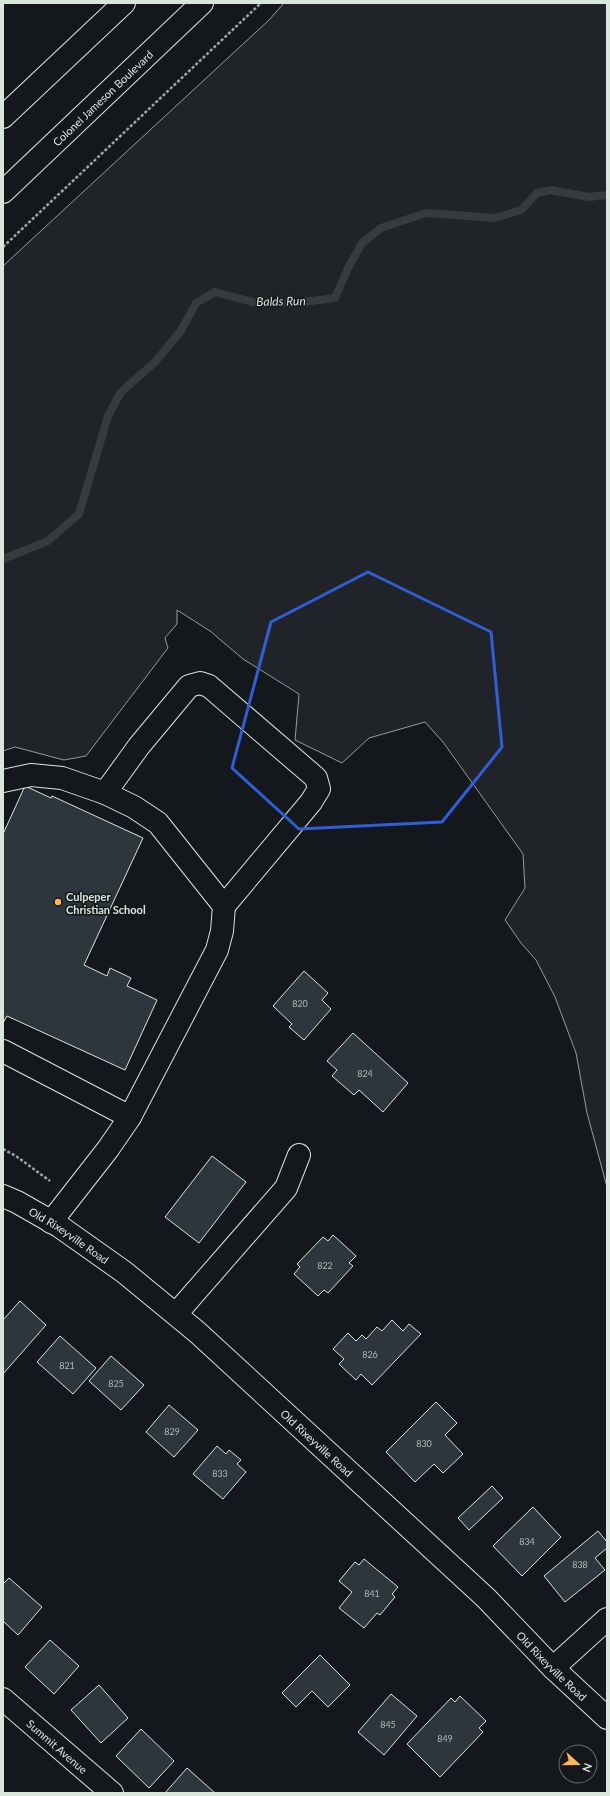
<svg xmlns="http://www.w3.org/2000/svg" width="610" height="1796" font-family="Lato,sans-serif">
<rect width="100%" height="100%" fill="#14181c"/>
<path fill="#202428" stroke="#939e99" d="M284 3H607V1187L587 1113 576 1053 555 997 536 960 521 943 505 920 525 888 523 854 443 742 425 722 369 738 342 763 295 740 299 694 243 659 210 631 177 610V624L165 638 168 648 86 756 64 760 15 747 3 751V266L269 20Z"/>
<g fill="none" stroke-linecap="round" stroke-linejoin="round">
<path stroke="#363b3e" stroke-width="8" d="M3 559 48 541 79 514 108 416 121 392 155 362 180 332 196 303 215 292 256 303H295L335 298 349 266 362 243 381 228 426 213 495 218 521 210 537 193 551 190 589 197 607 195"/>
</g>
<path fill="#2c363c" stroke="#d8e6dc" d="M25 786 51 798 52 796 143 838 84 965 107 976 110 968 131 978 127 986 157 1000 125 1070 7 1016 3 1023V834Z
M304 971 328 993 322 1000 331 1009 304 1040 289 1027 292 1024 273 1006Z
M353 1033 408 1083 383 1112 359 1090 354 1095 332 1076 337 1070 327 1061Z
M212 1156 246 1182 199 1243 165 1217Z
M333 1235 356 1256 349 1263 353 1266 328 1293 324 1290 318 1296 294 1274 300 1267 297 1264 323 1237 328 1241Z
M20 1301 46 1325 3 1374V1320Z
M392 1320 403 1331 409 1324 421 1334 372 1385 361 1374 356 1380 339 1364 344 1359 333 1349 348 1333 356 1341 362 1335 366 1339 377 1327 382 1331Z
M60 1336 96 1368 73 1394 37 1362Z
M111 1356 144 1385 121 1410 89 1381Z
M436 1402 457 1423 445 1435 463 1454 443 1473 434 1464 415 1482 386 1452Z
M169 1405 198 1430 174 1457 146 1432Z
M217 1446 226 1454 229 1450 241 1460 237 1464 246 1472 223 1499 193 1474Z
M492 1486 503 1498 469 1530 458 1518Z
M533 1507 561 1537 522 1576 493 1546Z
M598 1531 607 1542V1548L595 1558 605 1570 565 1602 544 1576Z
M364 1559 398 1587 392 1594 395 1597 380 1615 377 1613 364 1628 339 1608 352 1592 339 1581 355 1562 359 1565Z
M9 1578 42 1607 18 1635 3 1621V1584Z
M50 1640 79 1666 54 1694 25 1667Z
M320 1655 350 1685 328 1707 312 1691 296 1707 282 1693Z
M99 1685 128 1718 101 1743 71 1710Z
M391 1694 417 1716 384 1755 358 1732Z
M460 1696 486 1721 479 1728 483 1732 440 1777 407 1744 451 1698 455 1702Z
M141 1729 174 1761 149 1788 116 1756Z
M187 1768 215 1793H165Z"/>
<g fill="none" stroke-linecap="round" stroke-linejoin="round">
<g stroke="#d8e6dc" stroke-width="24">
<g id="minor">
<path d="M3 781 31 775 62 778 105 793 134 807 158 823 224 906 222 931 217 950 130 1117 3 1051"/>
<path d="M105 793 139 746 189 686 200 683 209 686 316 778 319 789 311 802 224 906"/>
<path id="s1" d="M3 1196 17 1202 59 1226 124 1272 197 1332 486 1598 553 1668 607 1718"/>
<path d="M51 1222 108 1149 130 1117"/>
<path d="M176 1314 286 1188 299 1155"/>
<path d="M553 1668 607 1619"/>
<path id="s2" d="M3 1699 112 1793"/>
</g>
</g>
<g stroke="#d8e6dc" stroke-width="24">
<g id="major">
<path d="M3 117 124 3"/>
<path id="s3" d="M3 192 202 3"/>
</g>
</g>
<path stroke="#9da8a2" stroke-width="2.5" stroke-dasharray="3 2" stroke-linecap="butt" d="M3 247 261 3
M3 1149 16 1156 50 1181"/>
<use href="#minor" stroke="#14181c" stroke-width="22"/>
<use href="#major" stroke="#14181c" stroke-width="22"/>
</g>
<path fill="none" stroke="#305dd8" stroke-width="3" stroke-linejoin="round" d="M368 572 491 632 502 747 442 822 299 829 232 768 271 622Z"/>
<circle fill="#ffb74d" stroke="#14181c" stroke-width="1.5" cx="58" cy="902" r="4"/>
<g text-anchor="middle" dominant-baseline="central" stroke-width="3" stroke-linejoin="round" paint-order="stroke">
<g font-size="9" fill="#adbab4">
<text x="300" y="1003">820</text>
<text x="365" y="1073">824</text>
<text x="325" y="1265">822</text>
<text x="370" y="1354">826</text>
<text x="67" y="1365">821</text>
<text x="116" y="1383">825</text>
<text x="172" y="1431">829</text>
<text x="424" y="1443">830</text>
<text x="220" y="1473">833</text>
<text x="527" y="1541">834</text>
<text x="580" y="1564">838</text>
<text x="372" y="1593">841</text>
<text x="388" y="1724">845</text>
<text x="445" y="1738">849</text>
</g>
<g font-size="11" fill="#d8e6dc" stroke="#14181c">
<text stroke="none"><textPath href="#s3" startOffset="137">Colonel Jameson Boulevard</textPath></text>
<text stroke="none"><textPath href="#s1" startOffset="77">Old Rixeyville Road</textPath></text>
<text stroke="none"><textPath href="#s1" startOffset="401">Old Rixeyville Road</textPath></text>
<text stroke="none"><textPath href="#s1" startOffset="725">Old Rixeyville Road</textPath></text>
<text stroke="none"><textPath href="#s2" startOffset="72">Summit Avenue</textPath></text>
</g>
<g font-size="11" font-weight="bold" fill="#d8e6dc" stroke="#14181c" text-anchor="start">
<text x="66" y="896">Culpeper<tspan x="66" dy="13">Christian School</tspan></text>
</g>
<g font-size="12" font-style="italic" fill="#d8e6dc" stroke="#14181c">
<text transform="translate(281 301) rotate(-1)">Balds Run</text>
</g>
</g>
<rect width="610" height="1796" fill="none" stroke="#d8e6dc" stroke-width="8"/>
<g transform="translate(578 1764) rotate(111)"><circle r="19" fill="#14181c" stroke="#626a69"/>
<path d="M0-3L7 15L0 10L-7 15Z" fill="#ffb74d"/>
<text y="-6" font-size="11" font-weight="bold" text-anchor="middle" fill="#d8e6dc">N</text>
</g>
</svg>
